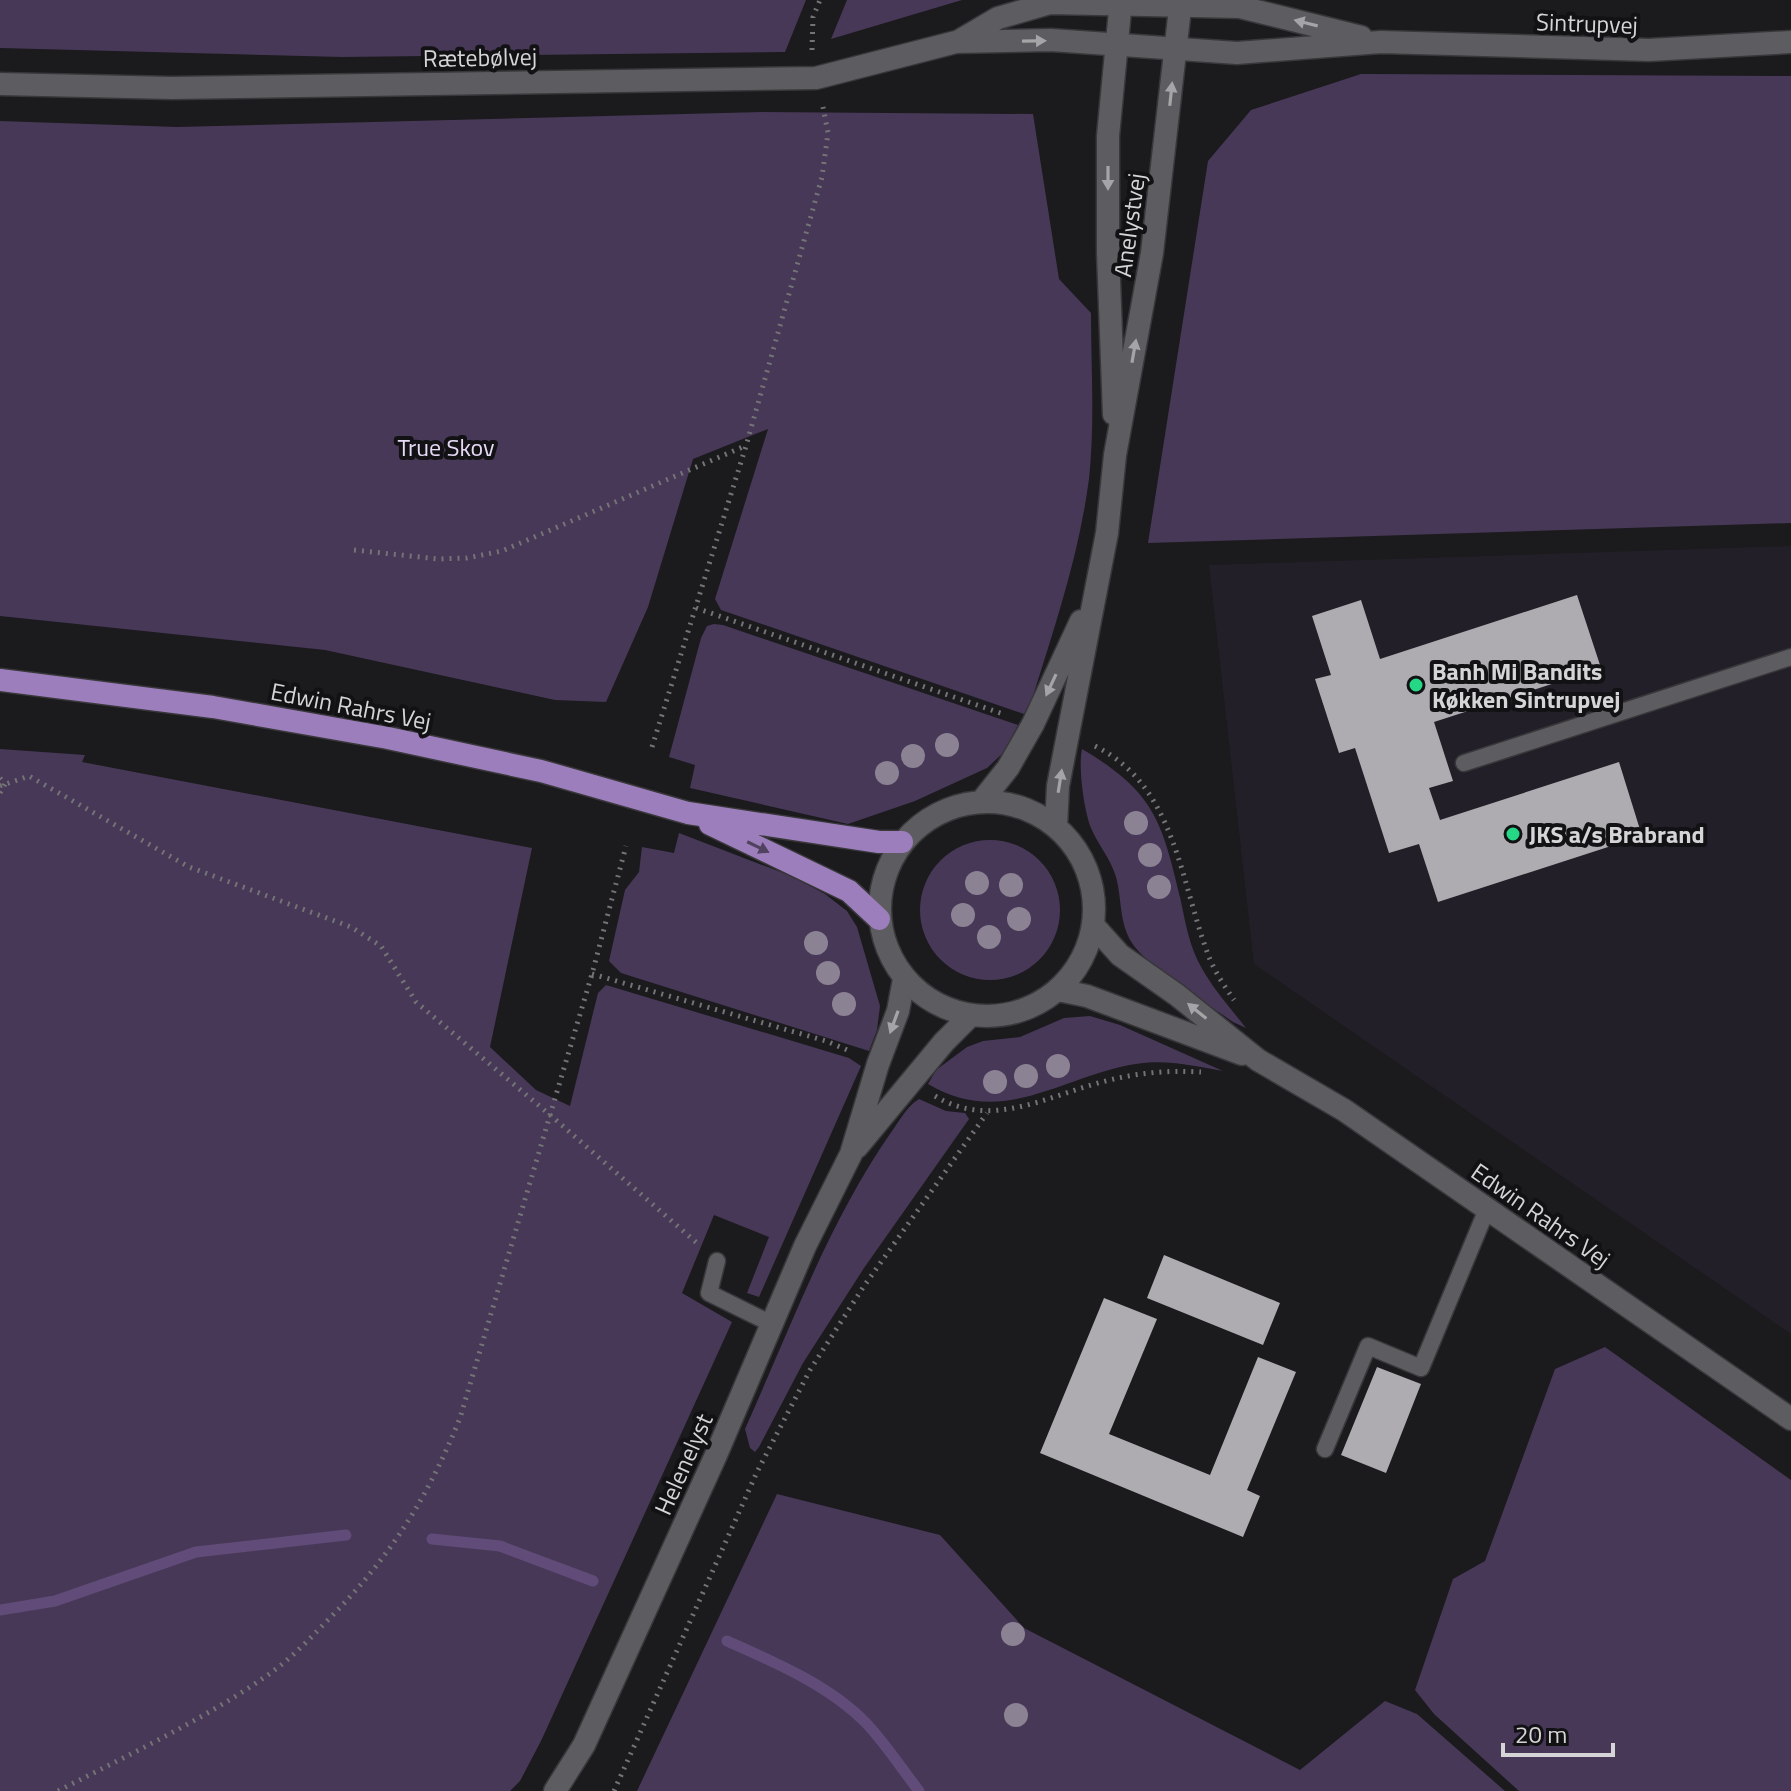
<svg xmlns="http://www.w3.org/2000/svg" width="1791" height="1791" font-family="'Titillium Web',sans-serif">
<rect width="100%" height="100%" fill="#1b1a1d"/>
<path fill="#231f28" d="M1791 546V1334L1254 964 1209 565Z"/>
<path fill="#473857" d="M0 0H806L785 52 342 57 0 48Z
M847 0H962L831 39Z
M1361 74 1791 76V523L1148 543 1208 161 1251 110Z
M762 112 1033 114 1059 279 1091 313C1091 367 1095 424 1089 479 1079 555 1055 626 1032 699L1024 714 721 610 715 599 768 429 693 459 648 607 606 702 555 700 325 650 0 616V121L177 127Z
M714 624 723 625 1018 725 1004 752 987 768 915 801 848 824 690 788 695 765 669 757 701 638 707 626Z
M0 749 85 755 82 762 532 848 490 1047 536 1090 570 1106 598 993 606 985 849 1058 861 1066 759 1297 747 1293 769 1237 714 1215 682 1293 732 1322 541 1741 520 1781 510 1791H0Z
M1082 749C1153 791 1162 820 1180 897 1184 915 1187 934 1194 952 1205 980 1228 1005 1246 1028L1233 1022C1208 1004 1147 967 1132 943 1119 923 1122 899 1116 877 1111 859 1098 845 1091 828 1084 810 1078 767 1082 749Z
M679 833 791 876 825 894 847 911 857 927 880 1006 877 1030 869 1051 621 973 609 961 625 890 639 872 642 847 674 853Z
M920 910a70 70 0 1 1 140 0a70 70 0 1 1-140 0Z
M1090 1016 1120 1025 1223 1071C1194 1066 1165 1059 1136 1064 1063 1075 1004 1129 928 1084L936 1070 967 1047 983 1041 1020 1037 1064 1018Z
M919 1099 946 1111 965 1113 969 1119 864 1268 803 1363 759 1447 755 1452 750 1448 745 1429C790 1329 829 1221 892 1131 900 1120 907 1106 919 1099Z
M1605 1347 1791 1480V1791H1519L1434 1714 1415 1690 1453 1579 1485 1561 1555 1369Z
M777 1494 940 1535 1024 1628 1300 1770 1385 1701 1417 1714 1505 1791H637Z"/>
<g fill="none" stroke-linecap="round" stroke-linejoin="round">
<path stroke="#614b78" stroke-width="11" d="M432 1539 500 1546 593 1581
M0 1610 55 1601 196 1552 346 1535
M727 1641C774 1662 829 1685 866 1723 885 1743 902 1769 919 1791"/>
</g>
<path fill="#afacb1" d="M1577 595 1601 668 1434 722 1453 781 1429 788 1440 820 1619 762 1642 836 1438 902 1419 844 1389 853 1355 748 1339 753 1315 679 1331 675 1312 616 1361 600 1380 659Z
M1164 1255 1280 1303 1263 1345 1147 1298Z
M1104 1298 1157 1319 1109 1434 1210 1475 1258 1357 1296 1372 1247 1490 1260 1496 1243 1537 1040 1453Z
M1377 1367 1421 1384 1386 1473 1341 1455Z"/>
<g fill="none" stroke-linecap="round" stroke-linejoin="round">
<g stroke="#38373a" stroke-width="19">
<path id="service" d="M1464 763 1791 657
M717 1261 709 1293 772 1324
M1325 1449 1368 1346 1421 1368 1487 1209"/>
</g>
<g stroke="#38373a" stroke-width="25">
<path id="minor" d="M959 41 998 18 1050 3 1240 7 1361 37
M0 84 172 88 816 78 956 42 1051 40 1237 53 1381 42 1649 50 1791 42
M857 1147 944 1042 970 1016
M555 1791 584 1745 716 1455 805 1246 851 1154 878 1064 898 1011 904 979"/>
</g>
<g stroke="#38373a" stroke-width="25">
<path id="tertiary" d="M1114 414 1108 253V136L1121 0
M880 909a107 107 0 1 1 214 0a107 107 0 1 1-214 0Z
M981 802 1008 768 1033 724 1081 621
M1056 827 1058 786 1107 533 1115 455 1152 253 1181 0
M1093 925 1120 955 1177 995 1258 1060 1344 1110 1791 1419
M1058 990 1087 996 1242 1054"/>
</g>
<g stroke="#38373a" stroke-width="25">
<path id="trunk" d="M0 680 213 707 388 738 541 771 688 813 879 842H902
M710 824 849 891 879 919"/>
</g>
<path stroke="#747376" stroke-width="5" stroke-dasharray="2 6" stroke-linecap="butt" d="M812 50 813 17 820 0
M354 550 438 559 467 558 502 551 745 446
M696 608 1006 715
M1095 746C1176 786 1180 882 1209 957 1215 972 1225 987 1234 1000
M652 747 746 446 822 177 828 133 823 107
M0 778 5 784 0 793
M0 786 29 776 189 867 351 927 381 946 416 1002 549 1114 698 1244
M592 974 826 1041 852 1052
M935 1096C991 1130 1047 1096 1102 1082 1135 1073 1166 1070 1201 1072
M58 1791C128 1755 201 1721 265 1677 287 1662 306 1643 324 1624 388 1560 426 1502 460 1418L592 974 626 846
M614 1791 757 1472 810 1370 864 1286 987 1113"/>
<use href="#service" stroke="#5d5c60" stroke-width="16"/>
<use href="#minor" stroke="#5d5c60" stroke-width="22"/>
<use href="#tertiary" stroke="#5d5c60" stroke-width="22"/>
<use href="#trunk" stroke="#9d7ebc" stroke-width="22"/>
</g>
<g fill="#8b8394">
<circle cx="947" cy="745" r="12"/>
<circle cx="913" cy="756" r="12"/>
<circle cx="887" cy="773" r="12"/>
<circle cx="1136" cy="823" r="12"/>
<circle cx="1150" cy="855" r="12"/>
<circle cx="977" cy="883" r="12"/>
<circle cx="1011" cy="885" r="12"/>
<circle cx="1159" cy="887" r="12"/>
<circle cx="963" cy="915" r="12"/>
<circle cx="1019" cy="919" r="12"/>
<circle cx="989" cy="937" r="12"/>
<circle cx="816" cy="943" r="12"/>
<circle cx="828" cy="973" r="12"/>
<circle cx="844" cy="1004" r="12"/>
<circle cx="1058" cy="1066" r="12"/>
<circle cx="1026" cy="1076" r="12"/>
<circle cx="995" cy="1082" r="12"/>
<circle cx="1013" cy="1634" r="12"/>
<circle cx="1016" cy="1715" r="12"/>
</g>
<defs><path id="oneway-solid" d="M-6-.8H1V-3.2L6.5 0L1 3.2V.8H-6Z" transform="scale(2)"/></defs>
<g fill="#a5a4a7">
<use href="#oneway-solid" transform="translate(1306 23) rotate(-166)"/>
<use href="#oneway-solid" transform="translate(1034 41) rotate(-1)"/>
<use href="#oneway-solid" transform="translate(1171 94) rotate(-84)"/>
<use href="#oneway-solid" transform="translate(1108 178) rotate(90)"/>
<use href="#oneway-solid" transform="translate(1134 351) rotate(-80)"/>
<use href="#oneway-solid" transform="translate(1051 685) rotate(115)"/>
<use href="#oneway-solid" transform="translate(1060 781) rotate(-81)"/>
<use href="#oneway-solid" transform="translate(1197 1011) rotate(-141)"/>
<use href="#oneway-solid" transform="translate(894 1022) rotate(110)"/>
</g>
<use fill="#514260" href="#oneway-solid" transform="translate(758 847) rotate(26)"/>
<g fill="#25d886" stroke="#121114" stroke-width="3">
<circle cx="1416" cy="685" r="8"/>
<circle cx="1513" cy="834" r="8"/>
</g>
<g text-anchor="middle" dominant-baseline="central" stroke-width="8" stroke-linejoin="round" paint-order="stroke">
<g font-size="24" fill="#d5d4d7" stroke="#121114">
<text transform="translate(1587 23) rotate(2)">Sintrupvej</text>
<text transform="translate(480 57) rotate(-1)">Rætebølvej</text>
<text transform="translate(1129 225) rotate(-82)">Anelystvej</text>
<text transform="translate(351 706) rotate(11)">Edwin Rahrs Vej</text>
<text transform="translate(1541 1215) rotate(35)">Edwin Rahrs Vej</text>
<text transform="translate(683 1464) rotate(-66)">Helenelyst</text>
</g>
<g font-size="24" fill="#e6d9f6" stroke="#121114">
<text x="446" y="447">True Skov</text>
</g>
<g font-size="24" font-weight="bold" fill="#d5d4d7" stroke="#121114" text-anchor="start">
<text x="1432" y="671">Banh Mi Bandits<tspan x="1432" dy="28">Køkken Sintrupvej</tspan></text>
<text x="1529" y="834">JKS a/s Brabrand</text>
</g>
</g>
<path d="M1503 1743v12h110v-12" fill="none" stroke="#d5d4d7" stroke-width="4"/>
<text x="1515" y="1743" font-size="24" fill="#d5d4d7" stroke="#121114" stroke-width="6" paint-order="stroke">20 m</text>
</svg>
